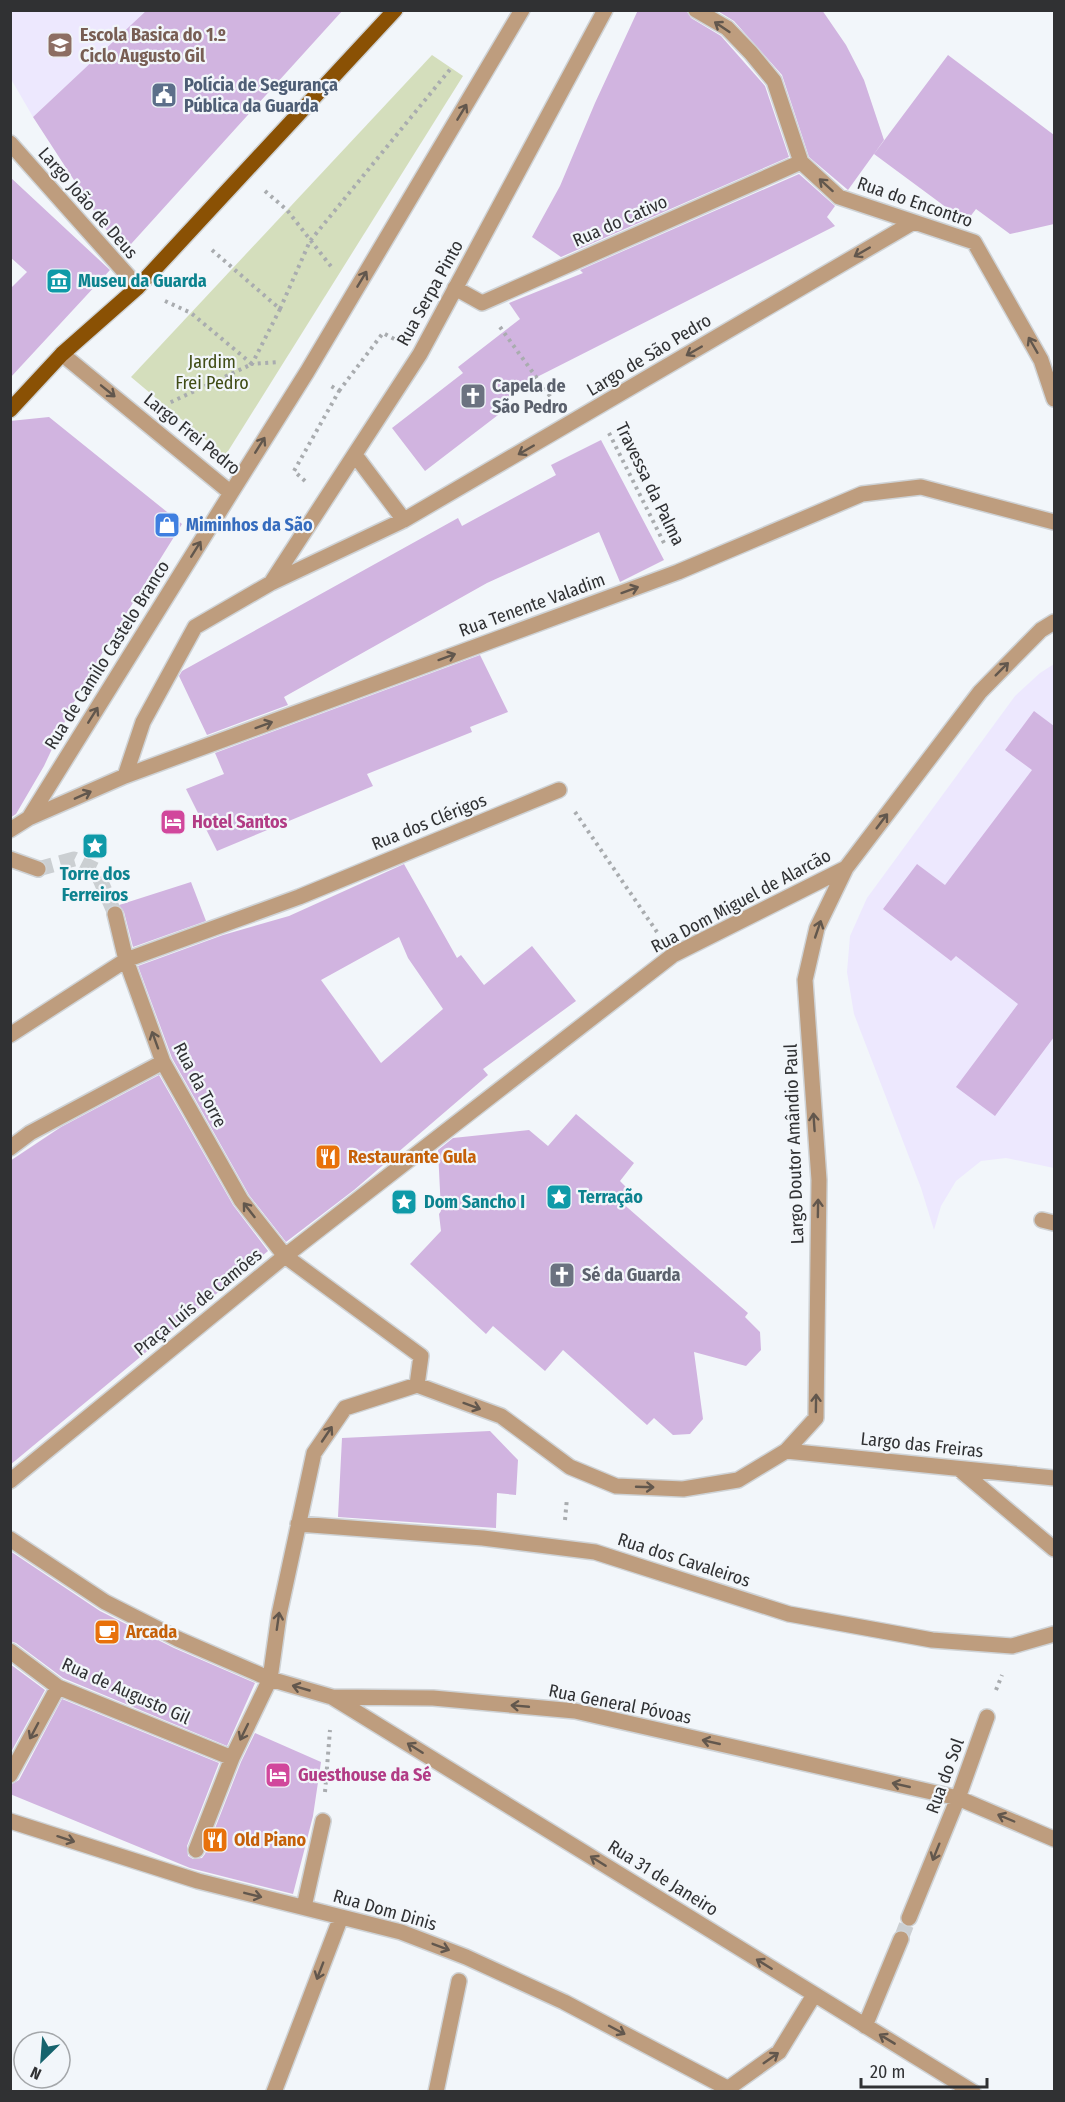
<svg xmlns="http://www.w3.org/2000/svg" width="1065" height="2102" font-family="'Fira Sans Condensed',sans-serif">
<rect width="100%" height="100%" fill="#f2f6fa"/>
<path fill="#ede8fe" d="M11 11H147L33 117 11 79Z
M1054 664V1168L1006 1158 981 1161 956 1181 941 1206 934 1230 921 1188 854 1014 847 972 850 936 867 898 1015 696 1040 673Z"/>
<path fill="#d4debc" d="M432 55 463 76 225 456 131 377Z"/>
<path fill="#d1b4e0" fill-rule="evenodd" d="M147 10H343L122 254 33 117Z
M638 10H686L691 18 721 36 765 86 789 157 561 257 532 237 560 186 595 103Z
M716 10H822L846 45 864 80 884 140 848 190 809 157 782 75 734 21Z
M948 55 1054 135V224L1010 234 976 209 966 222 874 154Z
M799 174 835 206 827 217 835 226 535 378 494 410 498 415 425 471 392 428 463 373 458 367 520 319 509 303 583 273 580 270Z
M10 177 110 270 10 378V289L27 272 10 257Z
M49 417 182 524 108 643 74 702 44 766 16 814 10 818V421Z
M601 440 664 560 620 582 599 532 487 583 284 697 288 705 207 735 179 676 182 671 458 518 462 526 556 475 551 465Z
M480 655 508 712 470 727 472 732 367 774 373 786 217 851 186 789 224 774 215 753Z
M1034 711 1054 726V1037L995 1116 956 1087 1018 1004 956 956 951 961 883 909 917 864 945 885 1032 770 1005 750Z
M404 864 457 958 461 955 484 985 532 946 576 1001 483 1069 488 1075 354 1190 286 1242 249 1195 172 1058 138 966 223 935 289 916ZM399 937 408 958 443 1009 381 1063 321 980Z
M191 882 206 921 133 947 124 912 119 905Z
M159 1075 233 1205 268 1251 10 1465V1161L61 1127Z
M576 1114 634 1163 620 1181 629 1190 620 1201 748 1313 745 1317 760 1332 761 1350 746 1366 694 1352 703 1419 690 1434 673 1435 654 1418 647 1425 563 1350 545 1371 493 1326 486 1334 410 1264 441 1231 439 1214 441 1211 438 1150 453 1138 529 1130 548 1146Z
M490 1431 518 1460 516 1495 497 1493 496 1528 338 1517 342 1438Z
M10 1551 100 1611 174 1648 255 1683 227 1746 63 1678 16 1643 10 1641Z
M10 1664 45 1690 10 1754Z
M62 1699 219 1763 187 1846 188 1856 193 1859 202 1858 205 1854 241 1762 255 1733 321 1762 313 1816 293 1894 190 1868 10 1794V1785L19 1780Z"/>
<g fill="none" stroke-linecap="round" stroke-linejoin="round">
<path stroke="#cbcfd2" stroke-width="15" stroke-dasharray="15 8" stroke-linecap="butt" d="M38 869 74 859 96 870 115 914
M901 1939 909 1918"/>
<g stroke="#cfd3d6" stroke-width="18">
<path id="street" d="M696 10 727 28 751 53 774 81 801 162 839 197 974 242 1041 360 1054 399
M10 143 138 287
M455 288 482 303 801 162
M62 354 231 493 307 372 522 10
M355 455 404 520
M271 583 420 354 605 10
M125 776 143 722 195 627 271 583 404 520 912 223
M29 818 125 776 678 572 862 494 921 487 1054 522
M10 830 29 818 231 493
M10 859 38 869
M115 914 126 960 163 1062 241 1200 285 1256 421 1356 417 1385
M10 1035 126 960 299 897 559 790
M10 1148 30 1133 163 1062
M1042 1220 1054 1223
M786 1451 1054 1478
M959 1469 1054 1549
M10 1481 285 1256 673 955 846 868 980 692 1041 630 1054 622
M298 1524 483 1538 595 1552 789 1614 932 1640 1012 1646 1054 1634
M10 1539 105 1602 178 1639 270 1679 332 1697 433 1698 575 1711 958 1798 1054 1839
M10 1651 58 1687 232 1758 270 1679 279 1615 314 1453 345 1408 417 1385 501 1416 570 1467 616 1486 683 1489 738 1480 786 1451 816 1418 819 1180 805 980 817 928 846 868
M332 1697 973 2092
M10 1775 58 1687
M10 1821 198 1881 401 1932 466 1957 564 2002 727 2088
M196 1850 232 1758
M304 1907 323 1821
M909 1918 958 1798 987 1717
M865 2026 901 1939
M274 2092 341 1917
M436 2092 459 1981
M723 2092 779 2052 814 1995"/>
</g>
<g stroke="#cfd3d6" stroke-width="18">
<path id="primary" d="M10 410 62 354 138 287 395 10"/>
</g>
<path stroke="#a9acaf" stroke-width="4" stroke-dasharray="3 4.5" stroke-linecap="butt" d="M265 191 287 210 333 269
M212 250 280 309 252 364 279 362
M165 301 191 313 252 364 169 403
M280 309 310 241 452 67
M500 327 552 399
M339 391 383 333 396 340
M609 433 666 547
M305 481 294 471 339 391 331 386
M575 812 657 932
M565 1520 567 1498
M996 1690 1002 1675
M325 1792 330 1730"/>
<use href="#street" stroke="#be9d7e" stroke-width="15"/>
<use href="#primary" stroke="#8a5104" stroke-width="15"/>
</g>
<defs><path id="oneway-shaft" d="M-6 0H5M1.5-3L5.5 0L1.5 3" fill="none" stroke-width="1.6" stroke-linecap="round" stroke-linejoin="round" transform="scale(1.5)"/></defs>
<g stroke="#62574d">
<use href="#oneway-shaft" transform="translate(722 27) rotate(-146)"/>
<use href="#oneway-shaft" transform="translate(462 112) rotate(-59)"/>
<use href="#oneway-shaft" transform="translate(826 185) rotate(-138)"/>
<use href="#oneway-shaft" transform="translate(862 252) rotate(150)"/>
<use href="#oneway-shaft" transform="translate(362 279) rotate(-59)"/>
<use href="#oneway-shaft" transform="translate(1033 345) rotate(-120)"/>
<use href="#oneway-shaft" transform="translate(694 351) rotate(150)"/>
<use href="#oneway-shaft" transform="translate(108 391) rotate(39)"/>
<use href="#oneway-shaft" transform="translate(260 445) rotate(-58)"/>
<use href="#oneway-shaft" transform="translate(526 450) rotate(150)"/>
<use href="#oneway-shaft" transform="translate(196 549) rotate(-58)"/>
<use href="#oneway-shaft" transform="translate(630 590) rotate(-20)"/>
<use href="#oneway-shaft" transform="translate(447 657) rotate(-20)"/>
<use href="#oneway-shaft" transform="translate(1002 669) rotate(-45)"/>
<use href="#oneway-shaft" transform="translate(93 715) rotate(-58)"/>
<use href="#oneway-shaft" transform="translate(264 725) rotate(-20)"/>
<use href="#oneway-shaft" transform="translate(83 795) rotate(-24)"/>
<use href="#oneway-shaft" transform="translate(882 821) rotate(-53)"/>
<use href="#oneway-shaft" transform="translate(818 929) rotate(-71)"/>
<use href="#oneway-shaft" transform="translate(155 1040) rotate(-110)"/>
<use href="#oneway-shaft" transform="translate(814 1122) rotate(-94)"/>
<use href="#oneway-shaft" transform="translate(818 1208) rotate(-89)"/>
<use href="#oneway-shaft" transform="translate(249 1210) rotate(-128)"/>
<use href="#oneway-shaft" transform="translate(816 1403) rotate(-89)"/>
<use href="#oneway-shaft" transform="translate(472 1406) rotate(20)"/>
<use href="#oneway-shaft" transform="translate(327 1434) rotate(-56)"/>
<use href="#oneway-shaft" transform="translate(645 1487) rotate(2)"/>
<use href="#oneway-shaft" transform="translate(278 1621) rotate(-82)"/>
<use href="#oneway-shaft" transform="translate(301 1688) rotate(-164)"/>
<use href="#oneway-shaft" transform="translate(520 1706) rotate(-175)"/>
<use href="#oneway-shaft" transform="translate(34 1731) rotate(118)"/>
<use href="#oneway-shaft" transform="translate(244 1732) rotate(116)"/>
<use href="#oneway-shaft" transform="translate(711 1742) rotate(-167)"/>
<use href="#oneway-shaft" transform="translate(415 1748) rotate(-148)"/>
<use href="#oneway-shaft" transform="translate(901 1785) rotate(-167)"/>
<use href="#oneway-shaft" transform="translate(1006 1818) rotate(-157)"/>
<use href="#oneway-shaft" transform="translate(66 1839) rotate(18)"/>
<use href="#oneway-shaft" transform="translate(936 1852) rotate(112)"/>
<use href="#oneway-shaft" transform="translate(598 1861) rotate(-148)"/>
<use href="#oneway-shaft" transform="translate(253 1895) rotate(14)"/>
<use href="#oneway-shaft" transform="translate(441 1947) rotate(21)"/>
<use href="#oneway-shaft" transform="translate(764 1964) rotate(-148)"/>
<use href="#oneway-shaft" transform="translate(320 1971) rotate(111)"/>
<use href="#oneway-shaft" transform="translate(617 2030) rotate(28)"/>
<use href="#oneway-shaft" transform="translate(887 2039) rotate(-149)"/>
<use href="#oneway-shaft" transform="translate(771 2058) rotate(-35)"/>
</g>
<defs>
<g id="school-square" transform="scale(1.35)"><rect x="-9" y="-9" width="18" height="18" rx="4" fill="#8d6e63" stroke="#f2f6fa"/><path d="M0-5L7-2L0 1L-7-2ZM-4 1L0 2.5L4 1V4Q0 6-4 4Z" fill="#fff"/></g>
<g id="civic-square" transform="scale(1.35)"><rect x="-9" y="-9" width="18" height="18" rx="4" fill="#5c6f8a" stroke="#f2f6fa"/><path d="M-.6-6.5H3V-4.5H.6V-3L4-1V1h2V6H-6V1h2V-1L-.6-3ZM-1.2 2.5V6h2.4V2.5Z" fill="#fff"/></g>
<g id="museum-square" transform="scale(1.35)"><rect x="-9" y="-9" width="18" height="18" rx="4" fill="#0f9aa8" stroke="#f2f6fa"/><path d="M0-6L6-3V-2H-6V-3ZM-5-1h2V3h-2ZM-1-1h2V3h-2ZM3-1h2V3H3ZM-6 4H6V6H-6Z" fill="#fff"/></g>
<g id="church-square" transform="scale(1.35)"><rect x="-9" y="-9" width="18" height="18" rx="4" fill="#6b7280" stroke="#f2f6fa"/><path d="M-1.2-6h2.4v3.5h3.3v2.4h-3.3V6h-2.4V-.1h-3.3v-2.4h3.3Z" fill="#fff"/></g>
<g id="shop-square" transform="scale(1.35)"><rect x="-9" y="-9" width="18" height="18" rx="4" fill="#3f7fe0" stroke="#f2f6fa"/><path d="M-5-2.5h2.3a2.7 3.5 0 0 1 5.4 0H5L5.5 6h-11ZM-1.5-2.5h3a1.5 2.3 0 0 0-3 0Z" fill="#fff"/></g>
<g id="hotel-square" transform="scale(1.35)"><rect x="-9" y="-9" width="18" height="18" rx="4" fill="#d1479c" stroke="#f2f6fa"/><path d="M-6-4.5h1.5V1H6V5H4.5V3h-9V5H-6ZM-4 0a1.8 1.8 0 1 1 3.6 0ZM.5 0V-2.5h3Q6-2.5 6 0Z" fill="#fff"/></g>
<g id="sight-square" transform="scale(1.35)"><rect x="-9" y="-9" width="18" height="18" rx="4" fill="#0f9aa8" stroke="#f2f6fa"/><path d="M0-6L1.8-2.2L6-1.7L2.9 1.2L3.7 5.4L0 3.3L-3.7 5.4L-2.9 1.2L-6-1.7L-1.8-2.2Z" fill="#fff"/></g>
<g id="restaurant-square" transform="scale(1.35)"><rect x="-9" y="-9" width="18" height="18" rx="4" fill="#e8710a" stroke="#f2f6fa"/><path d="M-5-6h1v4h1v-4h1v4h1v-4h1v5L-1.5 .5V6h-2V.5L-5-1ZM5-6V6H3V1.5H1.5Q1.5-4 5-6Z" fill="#fff"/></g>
<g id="cafe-square" transform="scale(1.35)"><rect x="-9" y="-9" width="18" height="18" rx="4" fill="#e8710a" stroke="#f2f6fa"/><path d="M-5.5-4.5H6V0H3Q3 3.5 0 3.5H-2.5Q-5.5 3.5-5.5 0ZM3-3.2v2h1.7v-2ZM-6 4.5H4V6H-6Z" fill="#fff"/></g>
</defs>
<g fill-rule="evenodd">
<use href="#school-square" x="60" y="45"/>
<use href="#civic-square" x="164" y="95"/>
<use href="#museum-square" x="59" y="281"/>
<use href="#church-square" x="473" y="396"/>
<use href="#shop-square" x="167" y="525"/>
<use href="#hotel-square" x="173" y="822"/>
<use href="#sight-square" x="95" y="846"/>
<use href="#restaurant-square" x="328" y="1157"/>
<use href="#sight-square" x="559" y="1197"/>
<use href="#sight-square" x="404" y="1202"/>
<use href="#church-square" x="562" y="1275"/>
<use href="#cafe-square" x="107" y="1632"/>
<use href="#hotel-square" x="278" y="1775"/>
<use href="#restaurant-square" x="215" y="1840"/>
</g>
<g text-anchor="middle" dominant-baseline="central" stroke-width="4.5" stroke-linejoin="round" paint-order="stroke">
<g font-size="18" font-weight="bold" fill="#785e54" stroke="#f2f6fa" text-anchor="start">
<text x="80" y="35">Escola Basica do 1.º<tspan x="80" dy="21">Ciclo Augusto Gil</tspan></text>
</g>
<g font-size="18" font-weight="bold" fill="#4e5e75" stroke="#f2f6fa" text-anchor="start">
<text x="184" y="85">Polícia de Segurança<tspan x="184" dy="21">Pública da Guarda</tspan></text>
</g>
<g font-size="18" fill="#303133" stroke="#f2f6fa">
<text transform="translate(915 202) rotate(19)">Rua do Encontro</text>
<text transform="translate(88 203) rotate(49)">Largo João de Deus</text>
<text transform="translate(620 221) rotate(-24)">Rua do Cativo</text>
<text transform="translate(430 293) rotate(-61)">Rua Serpa Pinto</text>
<text transform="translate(649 355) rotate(-31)">Largo de São Pedro</text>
<text transform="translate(192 434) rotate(39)">Largo Frei Pedro</text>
<text transform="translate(650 484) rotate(64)">Travessa da Palma</text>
<text transform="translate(532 605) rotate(-20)">Rua Tenente Valadim</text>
<text transform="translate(107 655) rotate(-58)">Rua de Camilo Castelo Branco</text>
<text transform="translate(429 822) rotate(-22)">Rua dos Clérigos</text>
<text transform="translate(741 901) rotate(-28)">Rua Dom Miguel de Alarcão</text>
<text transform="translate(200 1085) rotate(62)">Rua da Torre</text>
<text transform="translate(794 1144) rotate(-92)">Largo Doutor Amândio Paul</text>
<text transform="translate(198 1302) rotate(-39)">Praça Luís de Camões</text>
<text transform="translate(922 1445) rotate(6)">Largo das Freiras</text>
<text transform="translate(684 1560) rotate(18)">Rua dos Cavaleiros</text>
<text transform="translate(126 1691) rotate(24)">Rua de Augusto Gil</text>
<text transform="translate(620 1704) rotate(11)">Rua General Póvoas</text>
<text transform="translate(945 1776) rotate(-70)">Rua do Sol</text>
<text transform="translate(663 1878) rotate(32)">Rua 31 de Janeiro</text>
<text transform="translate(385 1910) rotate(16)">Rua Dom Dinis</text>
</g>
<g font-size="18" font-weight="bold" fill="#0d838f" stroke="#f2f6fa" text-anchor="start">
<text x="78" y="281">Museu da Guarda</text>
<text x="95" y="874" text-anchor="middle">Torre dos<tspan x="95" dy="21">Ferreiros</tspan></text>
<text x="578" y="1197">Terração</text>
<text x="424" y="1202">Dom Sancho I</text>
</g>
<g font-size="18" fill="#414d16" stroke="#f2f6fa">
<text x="212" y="362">Jardim<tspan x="212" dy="21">Frei Pedro</tspan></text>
</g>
<g font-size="18" font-weight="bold" fill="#5b616d" stroke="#f2f6fa" text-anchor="start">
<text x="492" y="386">Capela de<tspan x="492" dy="21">São Pedro</tspan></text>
<text x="582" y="1275">Sé da Guarda</text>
</g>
<g font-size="18" font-weight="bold" fill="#366cbe" stroke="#f2f6fa" text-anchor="start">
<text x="186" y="525">Miminhos da São</text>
</g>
<g font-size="18" font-weight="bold" fill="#b23c85" stroke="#f2f6fa" text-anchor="start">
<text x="192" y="822">Hotel Santos</text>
<text x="298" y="1775">Guesthouse da Sé</text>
</g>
<g font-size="18" font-weight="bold" fill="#c56008" stroke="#f2f6fa" text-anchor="start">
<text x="348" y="1157">Restaurante Gula</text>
<text x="126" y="1632">Arcada</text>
<text x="234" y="1840">Old Piano</text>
</g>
</g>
<rect width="1065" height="2102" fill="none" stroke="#303133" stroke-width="24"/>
<g transform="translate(42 2060) rotate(205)"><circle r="28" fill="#f2f6fa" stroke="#a4a7aa" stroke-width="1.5"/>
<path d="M0-4.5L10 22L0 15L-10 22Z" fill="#16636d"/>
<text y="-9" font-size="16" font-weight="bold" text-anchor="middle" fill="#303133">N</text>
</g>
<path d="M861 2078v9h126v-9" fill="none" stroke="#303133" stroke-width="3"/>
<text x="870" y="2078" font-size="18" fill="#303133" stroke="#f2f6fa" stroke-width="4.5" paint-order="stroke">20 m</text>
</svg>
